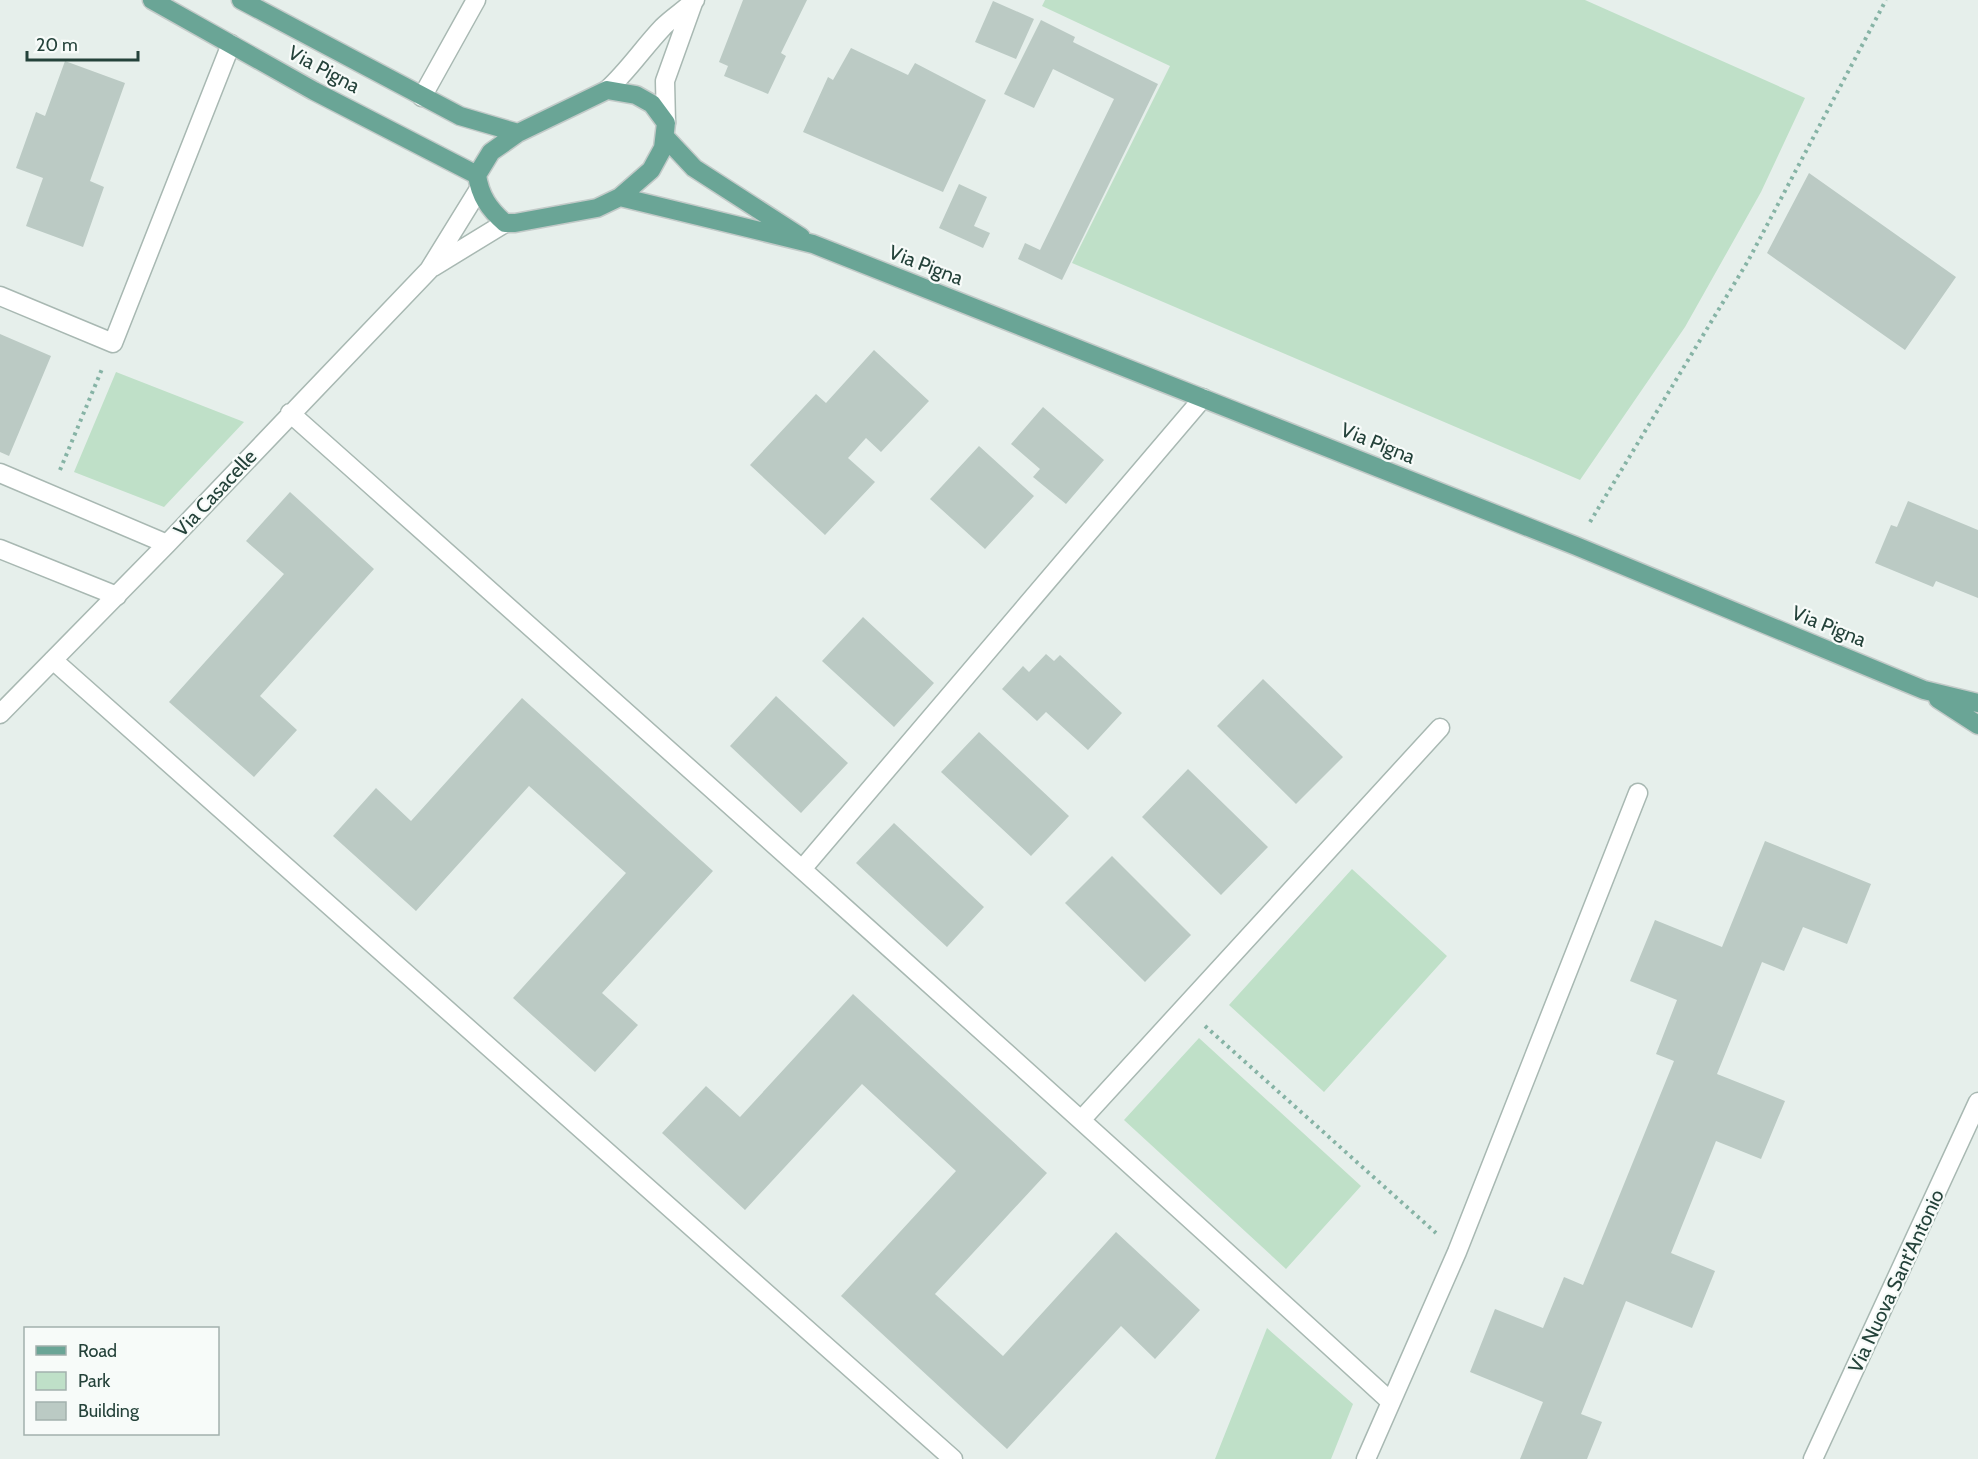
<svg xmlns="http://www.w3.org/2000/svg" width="1978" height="1459" font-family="Cabin,sans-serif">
<rect width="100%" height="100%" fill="#e6efeb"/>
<path fill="#bfe0c8" d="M1045 0H1585L1805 98 1761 192 1685 327 1580 480 1072 263 1170 66 1042 6Z
M116 372 244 422 164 507 74 472Z
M1352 869 1447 956 1324 1092 1229 1005Z
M1199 1038 1361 1186 1286 1269 1124 1120Z
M1267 1328 1353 1404 1331 1459H1215Z"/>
<path fill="#bbcac4" d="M743 0H807L781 53 786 56 768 94 724 76 728 66 719 62Z
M993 1 1034 19 1016 59 975 42Z
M1041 20 1075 37 1073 42 1158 84 1062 280 1018 259 1025 243 1040 250 1114 99 1053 69 1034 108 1004 94Z
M851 48 908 75 915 63 986 100 943 192 803 132 828 77 833 80Z
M65 61 125 83 90 181 104 187 83 247 26 226 43 178 16 168 36 112 45 116Z
M1809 173 1956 277 1905 350 1767 253Z
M959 184 987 197 974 226 990 233 983 248 939 228Z
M0 334 51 356 9 456 0 452Z
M874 350 929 401 881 452 866 438 848 458 875 482 825 535 750 465 816 394 826 403Z
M1043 407 1104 460 1066 504 1033 477 1040 469 1011 444Z
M979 446 1034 496 985 549 930 499Z
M290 492 374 569 260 696 297 730 254 777 169 702 284 574 246 541Z
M1908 501 1978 530V598L1936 581 1933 587 1875 563 1891 525 1897 527Z
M863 617 934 683 894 727 822 661Z
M1046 654 1054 661 1060 655 1122 713 1088 750 1046 712 1037 721 1002 689 1023 666 1029 672Z
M1263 679 1343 757 1296 804 1217 726Z
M776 696 848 763 801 813 730 746Z
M522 698 713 871 602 993 638 1025 595 1072 513 998 626 873 529 786 416 911 333 836 376 788 411 821Z
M979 732 1069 816 1031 856 941 772Z
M1188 769 1268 847 1221 895 1142 817Z
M894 823 984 907 947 947 856 863Z
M1765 841 1871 884 1847 944 1803 927 1784 971 1762 962 1717 1074 1785 1101 1761 1159 1716 1141 1671 1253 1715 1271 1692 1328 1626 1301 1581 1414 1602 1422 1587 1459H1520L1543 1402 1470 1372 1495 1309 1543 1328 1564 1277 1583 1285 1674 1061 1656 1054 1677 1000 1630 981 1655 920 1722 947Z
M1112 856 1191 935 1145 982 1065 903Z
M853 994 1047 1173 935 1294 1003 1356 1116 1232 1200 1310 1155 1359 1121 1326 1007 1449 841 1296 956 1171 862 1084 745 1210 662 1133 706 1086 740 1117Z"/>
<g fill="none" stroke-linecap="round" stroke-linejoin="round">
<g stroke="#a8b8b2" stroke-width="21">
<path id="minor" d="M607 90C628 71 643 48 663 27 673 17 685 10 695 0
M422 97 476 0
M666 123 665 81 693 3
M433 267 505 223
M0 296 113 343 231 44
M290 413C659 741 1027 1069 1391 1402
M0 473 167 544
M0 549 117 596
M53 660 953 1459
M0 714 167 544 429 270 479 189
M803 868 1203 398
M1082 1119 1440 728
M1366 1459 1457 1252 1638 793
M1813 1459 1978 1102"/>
</g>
<g stroke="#c2cac8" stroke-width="21">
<path id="major" d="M152 0 314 91 477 175
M241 0 460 116 518 133 607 90 636 95 652 104 666 123 663 148 651 170 620 197 597 208 515 223H505C489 209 480 196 477 175L491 152 518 133
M665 137 694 168 801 237
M620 197 813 244 1576 546 1924 690 1978 703
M1938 699 1978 725"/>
</g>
<path stroke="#86b3a5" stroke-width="4" stroke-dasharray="3 4.5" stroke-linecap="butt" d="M60 470 102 369
M1590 522 1748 261 1886 0
M1205 1026 1436 1233"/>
<use href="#minor" stroke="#fff" stroke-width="18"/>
<use href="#major" stroke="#6aa596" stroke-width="18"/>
</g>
<g text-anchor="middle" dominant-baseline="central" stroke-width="4.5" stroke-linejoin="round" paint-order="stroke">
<g font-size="20" fill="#24423a" stroke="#f7fbf9">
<text transform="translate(324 69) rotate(28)">Via Pigna</text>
<text transform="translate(926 265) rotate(21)">Via Pigna</text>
<text transform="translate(1378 443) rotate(22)">Via Pigna</text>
<text transform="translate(215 493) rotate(-47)">Via Casacelle</text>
<text transform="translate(1829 626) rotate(22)">Via Pigna</text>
<text transform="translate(1896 1281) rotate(-65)">Via Nuova Sant'Antonio</text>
</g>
</g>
<rect x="24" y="1327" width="195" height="108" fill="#f7fbf9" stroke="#a3b1ad" stroke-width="1.5"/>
<rect x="36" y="1346" width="30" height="9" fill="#6aa596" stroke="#a3b1ad" stroke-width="1.5"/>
<text x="78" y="1357" font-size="18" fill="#24423a">Road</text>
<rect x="36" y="1372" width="30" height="18" fill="#bfe0c8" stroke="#a3b1ad" stroke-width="1.5"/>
<text x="78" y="1387" font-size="18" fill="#24423a">Park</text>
<rect x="36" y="1402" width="30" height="18" fill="#bbcac4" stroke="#a3b1ad" stroke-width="1.5"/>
<text x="78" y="1417" font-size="18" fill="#24423a">Building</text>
<path d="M27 51v9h111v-9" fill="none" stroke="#24423a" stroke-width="3"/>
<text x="36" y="51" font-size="18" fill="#24423a" stroke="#f7fbf9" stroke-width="4.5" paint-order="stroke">20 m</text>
</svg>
